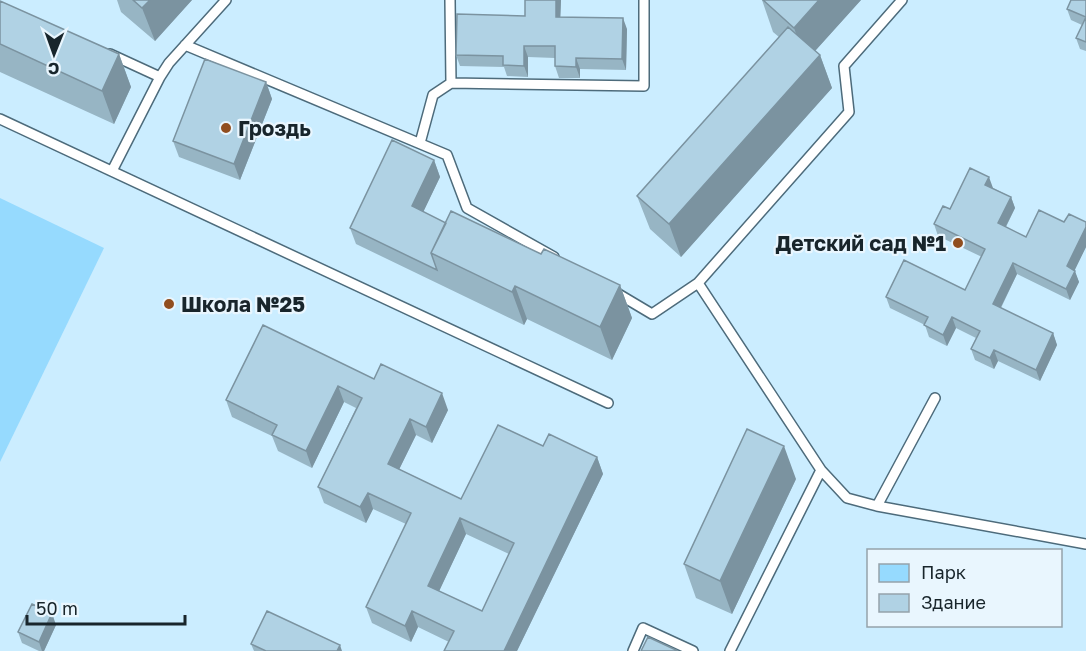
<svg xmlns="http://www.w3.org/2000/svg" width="1086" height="651" font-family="'Golos Text',sans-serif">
<rect width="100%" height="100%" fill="#cbedff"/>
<path fill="#96dafe" d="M0 198 104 248 0 462Z"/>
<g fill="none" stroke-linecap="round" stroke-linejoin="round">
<g stroke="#4d6b7b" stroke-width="12">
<path id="lane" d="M450 0 451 83
M185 45 447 155 467 208 554 257
M110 54 160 77
M0 119 608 403
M420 143 433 95 451 83 644 86V0
M112 171 160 77 169 63 226 0
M698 283 821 470 847 498 877 506 1086 544
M615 292 652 314 698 283 849 112 844 66 902 0
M877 506 935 398
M633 651 643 628 693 651
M730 651 821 470"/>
</g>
<use href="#lane" stroke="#fff" stroke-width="9"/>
</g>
<path fill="#97b5c4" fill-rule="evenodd" d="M117 0H192L155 41 121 12Z
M525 0H561L560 17 627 29 626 70 580 69V78H559L555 66V58L528 57V77L507 76 504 67 460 66 456 55 525 16Z
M762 0H861L815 51 820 55 832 88 681 257 650 229 637 196 779 37 773 32Z
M1086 0V51L1080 49 1076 38 1082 25 1071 20 1067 9Z
M0 1 119 54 131 87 114 124 0 72Z
M266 82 272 99 240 180 179 157 173 141Z
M434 160 440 177 423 212 446 223 541 254 620 285 632 318 612 360 527 319 524 325 356 244 350 228Z
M993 188 1011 197 1015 208 1006 227 1026 237 1064 222 1086 227V247L1074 270 1079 282 1070 300 1017 274 1001 308 1053 333 1057 345 1040 381 998 361 994 369 975 360 971 349 976 338 956 328 947 346 929 337 925 325 890 308 886 297 965 290 982 257 938 236 934 224Z
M374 379 448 410 432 443 416 435 399 469 461 499 543 446 597 457 603 474 517 651H444L449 642 418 627 411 642 372 623 366 607 406 524 373 509 366 523 324 503 318 487 356 408 344 402 312 468 278 451 272 436 232 417 226 400ZM466 534 509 554 482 611 439 591Z
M796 479 732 614 696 598 684 564Z
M56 625 44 651H39L22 643 18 632Z
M251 644 342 651H254Z"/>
<path fill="#7b93a0" d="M150 0H192L155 41 142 8Z
M556 0H561L560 28 556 17Z
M819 0H861L806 61 794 28Z
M623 18 627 29 626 70 622 59Z
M524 46 528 57V77L524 66Z
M119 54 131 87 114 124 102 91Z
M820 55 832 88 681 257 669 224Z
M576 58 580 69V78L576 67Z
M266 82 272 99 240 180 234 164Z
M434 160 440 177 418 223 412 206Z
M989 177 993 188 989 196 985 185Z
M1011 197 1015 208 1002 234 998 223Z
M1086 227V247L1071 278 1067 266Z
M1013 263 1017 274 997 315 993 304Z
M1075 271 1079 282 1070 300 1066 289Z
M620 285 632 318 612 360 600 327Z
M515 286 527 319 524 325 512 292Z
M952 317 956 328 947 346 943 335Z
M1053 333 1057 345 1040 381 1036 370Z
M994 350 998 361 994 369 990 358Z
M338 386 344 402 312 468 306 451Z
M442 393 448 410 432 443 426 427Z
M410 419 416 435 394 480 388 464Z
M784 446 796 479 732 614 720 581Z
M597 457 603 474 517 651H504Z
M368 493 373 509 366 523 360 507Z
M460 518 466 534 434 602 428 586Z
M412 611 418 627 411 642 405 626Z
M52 613 56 625 44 651H42L39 642Z
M340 645 342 651H337Z"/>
<path fill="#b0d2e4" stroke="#7b93a0" stroke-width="1.5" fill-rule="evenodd" d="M133 0H150L142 8Z
M525 0H556V17L623 18 622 59 576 58V67L555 66V46H524V66L503 65V56L456 55 457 14 525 16Z
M763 0H819L794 28Z
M1071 0H1086V42L1076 38 1086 17 1067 9Z
M0 1 119 54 102 91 0 44Z
M788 27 820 55 669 224 637 196Z
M205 59 266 82 234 164 173 141Z
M392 140 434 160 412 206 446 223 431 253 437 270 350 228Z
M970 168 989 177 985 185 1011 197 998 223 1026 237 1039 210 1064 222 1069 214 1086 222V227L1067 266 1075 271 1066 289 1013 263 993 304 1053 333 1036 370 994 350 990 358 971 349 980 331 952 317 943 335 924 325 928 317 886 297 904 260 965 290 985 249 934 224 943 206 950 209Z
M451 211 541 254 544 249 620 285 600 327 515 286 512 292 431 253Z
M263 325 374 379 381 364 442 393 426 427 410 419 388 464 461 499 498 425 543 446 549 434 597 457 504 651H444L454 631 412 611 405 626 366 607 411 513 368 493 360 507 318 487 362 398 338 386 306 451 272 435 277 425 226 400ZM460 518 514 543 482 611 428 586Z
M747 429 784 446 720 581 684 564Z
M32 604 52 613 39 642 18 632Z
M267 611 340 645 337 651H266L251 644Z
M648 637 678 651H641Z"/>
<g fill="#914e1f" stroke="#e9f6fe" stroke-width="2">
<circle cx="226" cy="128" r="6"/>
<circle cx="958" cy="243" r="6"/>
<circle cx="169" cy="304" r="6"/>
</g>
<g text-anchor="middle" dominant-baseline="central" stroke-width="4.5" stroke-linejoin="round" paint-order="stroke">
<g font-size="21" font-weight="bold" fill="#18252b" stroke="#e9f6fe" text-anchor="start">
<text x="238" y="128">Гроздь</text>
<text x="946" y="243" text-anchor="end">Детский сад №1</text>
<text x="181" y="304">Школа №25</text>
</g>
</g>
<rect x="867" y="549" width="195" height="78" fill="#e9f6fe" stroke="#95a2aa" stroke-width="1.5"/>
<rect x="879" y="564" width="30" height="18" fill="#96dafe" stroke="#95a2aa" stroke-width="1.5"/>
<text x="921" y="579" font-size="18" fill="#18252b">Парк</text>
<rect x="879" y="594" width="30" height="18" fill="#b0d2e4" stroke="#95a2aa" stroke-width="1.5"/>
<text x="921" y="609" font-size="18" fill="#18252b">Здание</text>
<g transform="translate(54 54) rotate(181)" stroke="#e9f6fe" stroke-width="4.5" paint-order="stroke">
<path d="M0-4.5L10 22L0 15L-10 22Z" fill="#18252b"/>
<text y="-9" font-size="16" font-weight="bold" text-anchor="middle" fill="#18252b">С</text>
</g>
<path d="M27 615v9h158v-9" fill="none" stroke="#18252b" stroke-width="3"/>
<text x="36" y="615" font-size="18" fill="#18252b" stroke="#e9f6fe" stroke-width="4.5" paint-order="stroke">50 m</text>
</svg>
